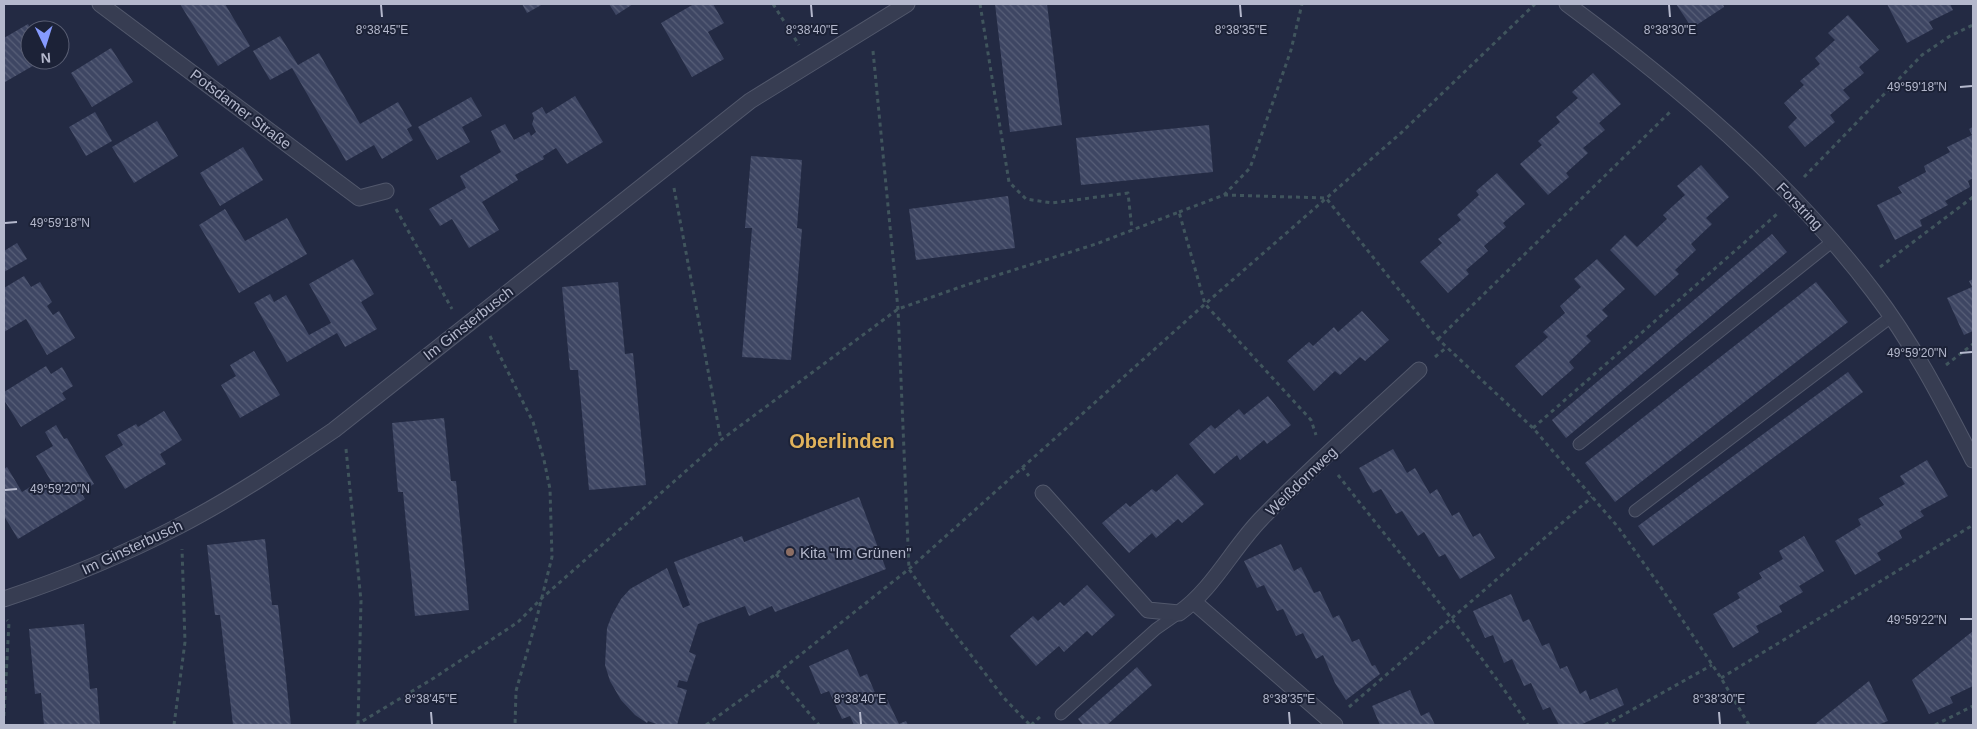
<svg xmlns="http://www.w3.org/2000/svg" width="1977" height="729" font-family="Helvetica,sans-serif">
<defs>
<pattern id="building-back-hatch" width="6" height="6" patternUnits="userSpaceOnUse" patternTransform="scale(1.25)"><rect width="6" height="6" fill="#3e4663"/><path d="M-1 5l2 2M0 0l6 6M5-1l2 2" fill="none" stroke="#585f78"/></pattern>
</defs>
<rect width="100%" height="100%" fill="#232a43"/>
<path fill="url(#building-back-hatch)" d="M180 4H225L250 46 218 66Z
M522 4H543L527 13Z
M609 4H633L616 15Z
M694 4H713L724 23 708 32 724 59 692 77 661 23Z
M995 4H1047L1062 125 1010 132Z
M1676 4H1723L1724 7 1692 28Z
M1887 4H1950L1953 10 1929 22 1933 29 1907 43Z
M1848 15 1879 50 1859 67 1864 73 1843 90 1850 98 1830 115 1835 122 1805 147 1788 127 1797 118 1784 103 1804 85 1800 81 1820 64 1815 58 1835 40 1828 33Z
M28 24 31 30 30 60H43L5 82 4 38Z
M280 36 298 65 319 53 360 124 398 102 412 126 407 129 413 140 382 159 374 145 346 161 292 68 270 80 253 51Z
M111 48 133 82 92 107 71 73Z
M1593 73 1621 104 1599 123 1605 130 1583 148 1588 153 1566 173 1569 177 1548 195 1520 164 1542 145 1538 141 1560 122 1556 117 1578 98 1572 92Z
M575 96 603 142 567 164 556 148 543 156 544 159 515 175 518 180 482 202 499 230 469 248 452 219 440 226 429 209 466 188 460 176 501 152 491 131 505 124 514 140 529 132 531 136 536 132 532 124 534 118 532 113 542 107 546 114Z
M471 97 482 116 462 127 470 142 437 160 418 127Z
M95 112 112 141 86 156 69 127Z
M157 121 178 156 134 183 112 147Z
M1209 125 1213 172 1081 185 1076 138Z
M1973 127V178L1968 181 1970 187 1945 201 1948 205 1920 220 1922 226 1895 240 1877 205 1902 193 1898 187 1926 172 1924 166 1950 152 1947 147 1972 135 1969 129Z
M243 147 263 180 220 206 200 173Z
M751 156 802 160 797 228 802 229 791 360 742 357 752 228H745Z
M1701 165 1729 197 1706 218 1712 224 1691 244 1696 250 1675 270 1679 274 1655 296 1610 250 1625 235 1637 247 1667 219 1663 215 1685 195 1677 186Z
M1497 173 1525 204 1503 223 1506 227 1484 246 1488 251 1466 270 1469 274 1448 293 1420 262 1442 243 1438 239 1461 220 1457 215 1479 195 1476 191Z
M1008 196 1015 248 916 260 909 209Z
M225 209 245 241 287 218 307 254 239 293 199 225Z
M1772 234 1787 252 1566 438 1552 420Z
M17 243 27 259 4 272V251Z
M353 259 374 294 361 302 377 329 345 347 337 333 287 362 254 303 270 294 274 302 286 295 309 335 331 323 309 284Z
M1597 259 1625 289 1602 310 1608 316 1586 336 1591 341 1569 362 1574 368 1542 396 1515 366 1548 337 1543 332 1565 313 1560 306 1581 287 1574 279Z
M24 276 31 287 40 282 52 302 47 306 53 315 59 311 75 338 47 355 26 319 4 332V288Z
M1973 279V331L1964 335 1947 298 1972 287 1969 281Z
M618 282 625 354 633 353 646 485 589 490 578 370H570L562 287Z
M1816 282 1848 322 1615 502 1585 463Z
M1362 311 1389 340 1365 361 1360 357 1340 375 1335 371 1314 391 1287 361 1309 342 1313 346 1334 327 1338 332Z
M254 351 280 395 240 418 221 385 236 376 230 365Z
M46 366 51 374 62 367 73 386 62 393 66 399 21 427 4 400V392Z
M1848 372 1863 392 1653 546 1638 526Z
M1268 396 1291 425 1267 444 1264 440 1240 460 1237 455 1214 474 1189 444 1211 425 1215 429 1239 409 1244 415Z
M164 411 182 440 160 454 166 464 125 489 105 456 123 445 117 435 136 424 138 427Z
M444 418 451 481H456L469 610 415 616 403 492H398L392 423Z
M56 425 64 439 67 438 94 484 81 492 85 499 18 539 4 516V469L7 467 22 492 38 482 41 487 51 481 36 456 53 446 45 432Z
M1393 449 1407 473 1415 468 1430 494 1437 489 1452 516 1459 512 1473 537 1480 533 1495 558 1460 579 1445 554 1439 557 1424 532 1418 536 1402 511 1396 514 1381 489 1373 493 1359 468Z
M1927 460 1948 496 1920 511 1924 516 1899 531 1902 538 1877 553 1881 560 1855 575 1835 541 1861 525 1858 519 1884 505 1879 498 1905 484 1900 476Z
M1177 474 1204 504 1182 523 1178 519 1156 538 1152 533 1129 553 1102 523 1126 503 1130 507 1152 489 1156 492Z
M859 497 886 569 775 612 772 606 749 616 745 606 698 624 689 652 696 655 687 682 679 680 677 687 687 690 677 725H659L648 721 647 723 635 715 621 700 610 681 605 665 607 628 612 615 621 599 630 589 667 568 683 608 690 605 674 562 742 536 744 542Z
M1804 536 1824 571 1799 586 1803 592 1779 606 1782 612 1756 626 1759 632 1733 648 1713 614 1740 598 1737 593 1762 578 1759 573 1783 559 1779 551Z
M265 539 272 605H278L291 725H233L220 615H215L207 545Z
M1281 544 1294 571 1301 567 1314 593 1320 591 1333 618 1339 615 1352 642 1359 639 1372 666 1375 665 1380 674 1346 700 1335 683 1323 655 1316 659 1303 633 1296 636 1283 609 1277 611 1264 585 1257 588 1244 561Z
M1087 585 1115 615 1092 636 1087 631 1064 652 1059 646 1036 666 1010 636 1033 616 1038 621 1060 602 1064 606Z
M1511 594 1523 622 1529 619 1542 646 1549 643 1560 669 1567 666 1580 694 1586 690 1590 700 1617 688 1624 705 1580 725H1559L1550 707 1543 710 1531 683 1524 686 1512 659 1504 663 1493 635 1485 638 1473 611Z
M84 624 90 689 97 688 100 725H44L41 693 35 694 29 629Z
M1973 631V679L1972 680 1973 686 1950 697 1953 703 1929 714 1912 680Z
M848 649 860 677 867 674 879 702 887 699 899 724 906 721 908 725H854L850 716 842 719 829 691 821 694 809 666Z
M1137 667 1152 685 1107 725H1083L1078 719Z
M1869 681 1888 721 1878 725H1814Z
M1410 690 1421 716 1429 712 1435 725H1380L1372 706Z"/>
<g fill="none" stroke-linecap="round" stroke-linejoin="round">
<g stroke="#52586c" stroke-width="13">
<path id="service" d="M1579 444 1833 241
M1635 511 1891 317
M1061 714 1156 629 1179 613"/>
</g>
<g stroke="#52586c" stroke-width="17">
<path id="minor" d="M100 4 359 198 386 191
M1567 4C1679 87 1788 179 1873 291 1913 343 1943 402 1973 460
M1043 493 1148 610 1179 613C1213 589 1232 549 1261 519 1311 467 1366 419 1419 370
M4 599C64 579 123 555 179 526 233 498 284 464 334 430L750 101 907 4
M1194 602 1335 725"/>
</g>
<path stroke="#40555d" stroke-width="3" stroke-dasharray="4 4" stroke-linecap="butt" d="M773 4 799 45
M980 4 1009 182 1026 199 1052 203 1128 193 1132 230
M873 51 898 309 909 569 941 616 1004 698 1030 725
M1804 177 1922 55 1950 36 1973 25
M674 188 721 440
M1224 195 1326 198 1438 339 1533 428 1618 527 1660 586 1721 678 1749 725
M396 209 452 309
M1179 212 1224 195 1250 168 1291 50 1302 4
M1880 267 1973 197
M490 336 533 422 544 460 550 489 552 557 536 621 516 691 515 725
M1438 339 1670 112
M1435 357 1447 347
M1946 365 1973 344
M1533 428 1777 214
M346 449 361 601 358 724
M1022 467 1029 476
M1338 475C1402 557 1471 638 1528 725
M776 674 819 725
M1721 678 1973 525
M1349 707 1592 497
M4 716 9 622 7 620
M174 725 185 642 182 549
M356 725 434 678 518 622 542 598 721 440 898 309 966 285 1096 244 1179 212 1205 304 1311 420 1316 435
M706 725 776 674 909 569 1205 304 1401 133 1535 4
M1031 725 1041 716
M1605 725 1712 665
M1935 725 1973 706"/>
<use href="#service" stroke="#373d52" stroke-width="11"/>
<use href="#minor" stroke="#373d52" stroke-width="15"/>
</g>
<path fill="none" stroke="#b4b8cc" stroke-width="2" d="M381 5 382 17M811 5 812 17M1240 5 1241 17M1669 5 1670 17M1960 87 1972 86M5 223 17 222M1960 353 1972 352M5 490 17 489M1960 619H1972M431 712 432 724M860 712 861 724M1289 712 1290 724M1719 712 1720 724"/>
<circle fill="#8d6e63" stroke="#1c2237" stroke-width="2" cx="790" cy="552" r="5"/>
<g text-anchor="middle" dominant-baseline="central" stroke-width="4" stroke-linejoin="round" paint-order="stroke">
<g font-size="15" fill="#b4b8cc" stroke="#1c2237">
<text transform="translate(241 109) rotate(37)">Potsdamer Straße</text>
<text transform="translate(1800 206) rotate(46)">Forstring</text>
<text transform="translate(468 323) rotate(-38)">Im Ginsterbusch</text>
<text transform="translate(1301 481) rotate(-44)">Weißdornweg</text>
<text transform="translate(132 547) rotate(-25)">Im Ginsterbusch</text>
</g>
<g font-size="15" fill="#b4b8cc" stroke="#1c2237" text-anchor="start">
<text x="800" y="552">Kita "Im Grünen"</text>
</g>
<g font-size="20" font-weight="bold" fill="#e0b25b" stroke="#1c2237">
<text x="842" y="441">Oberlinden</text>
</g>
</g>
<g font-size="12" text-anchor="middle" fill="#b4b8cc" stroke="#1c2237" stroke-width="4" stroke-linejoin="round" paint-order="stroke">
<text x="382" y="34">8°38'45"E</text>
<text x="812" y="34">8°38'40"E</text>
<text x="1241" y="34">8°38'35"E</text>
<text x="1670" y="34">8°38'30"E</text>
<text x="1917" y="91">49°59'18"N</text>
<text x="60" y="227">49°59'18"N</text>
<text x="1917" y="357">49°59'20"N</text>
<text x="60" y="493">49°59'20"N</text>
<text x="1917" y="624">49°59'22"N</text>
<text x="431" y="703">8°38'45"E</text>
<text x="860" y="703">8°38'40"E</text>
<text x="1289" y="703">8°38'35"E</text>
<text x="1719" y="703">8°38'30"E</text>
</g>
<rect width="1977" height="729" fill="none" stroke="#b4b8cc" stroke-width="10"/>
<g transform="translate(45 45) rotate(176)"><circle r="24" fill="#1c2237" stroke="#595e73"/>
<path d="M0-4L9 19L0 12L-9 19Z" fill="#869bff"/>
<text y="-8" font-size="14" font-weight="bold" text-anchor="middle" fill="#b4b8cc">N</text>
</g>
</svg>
